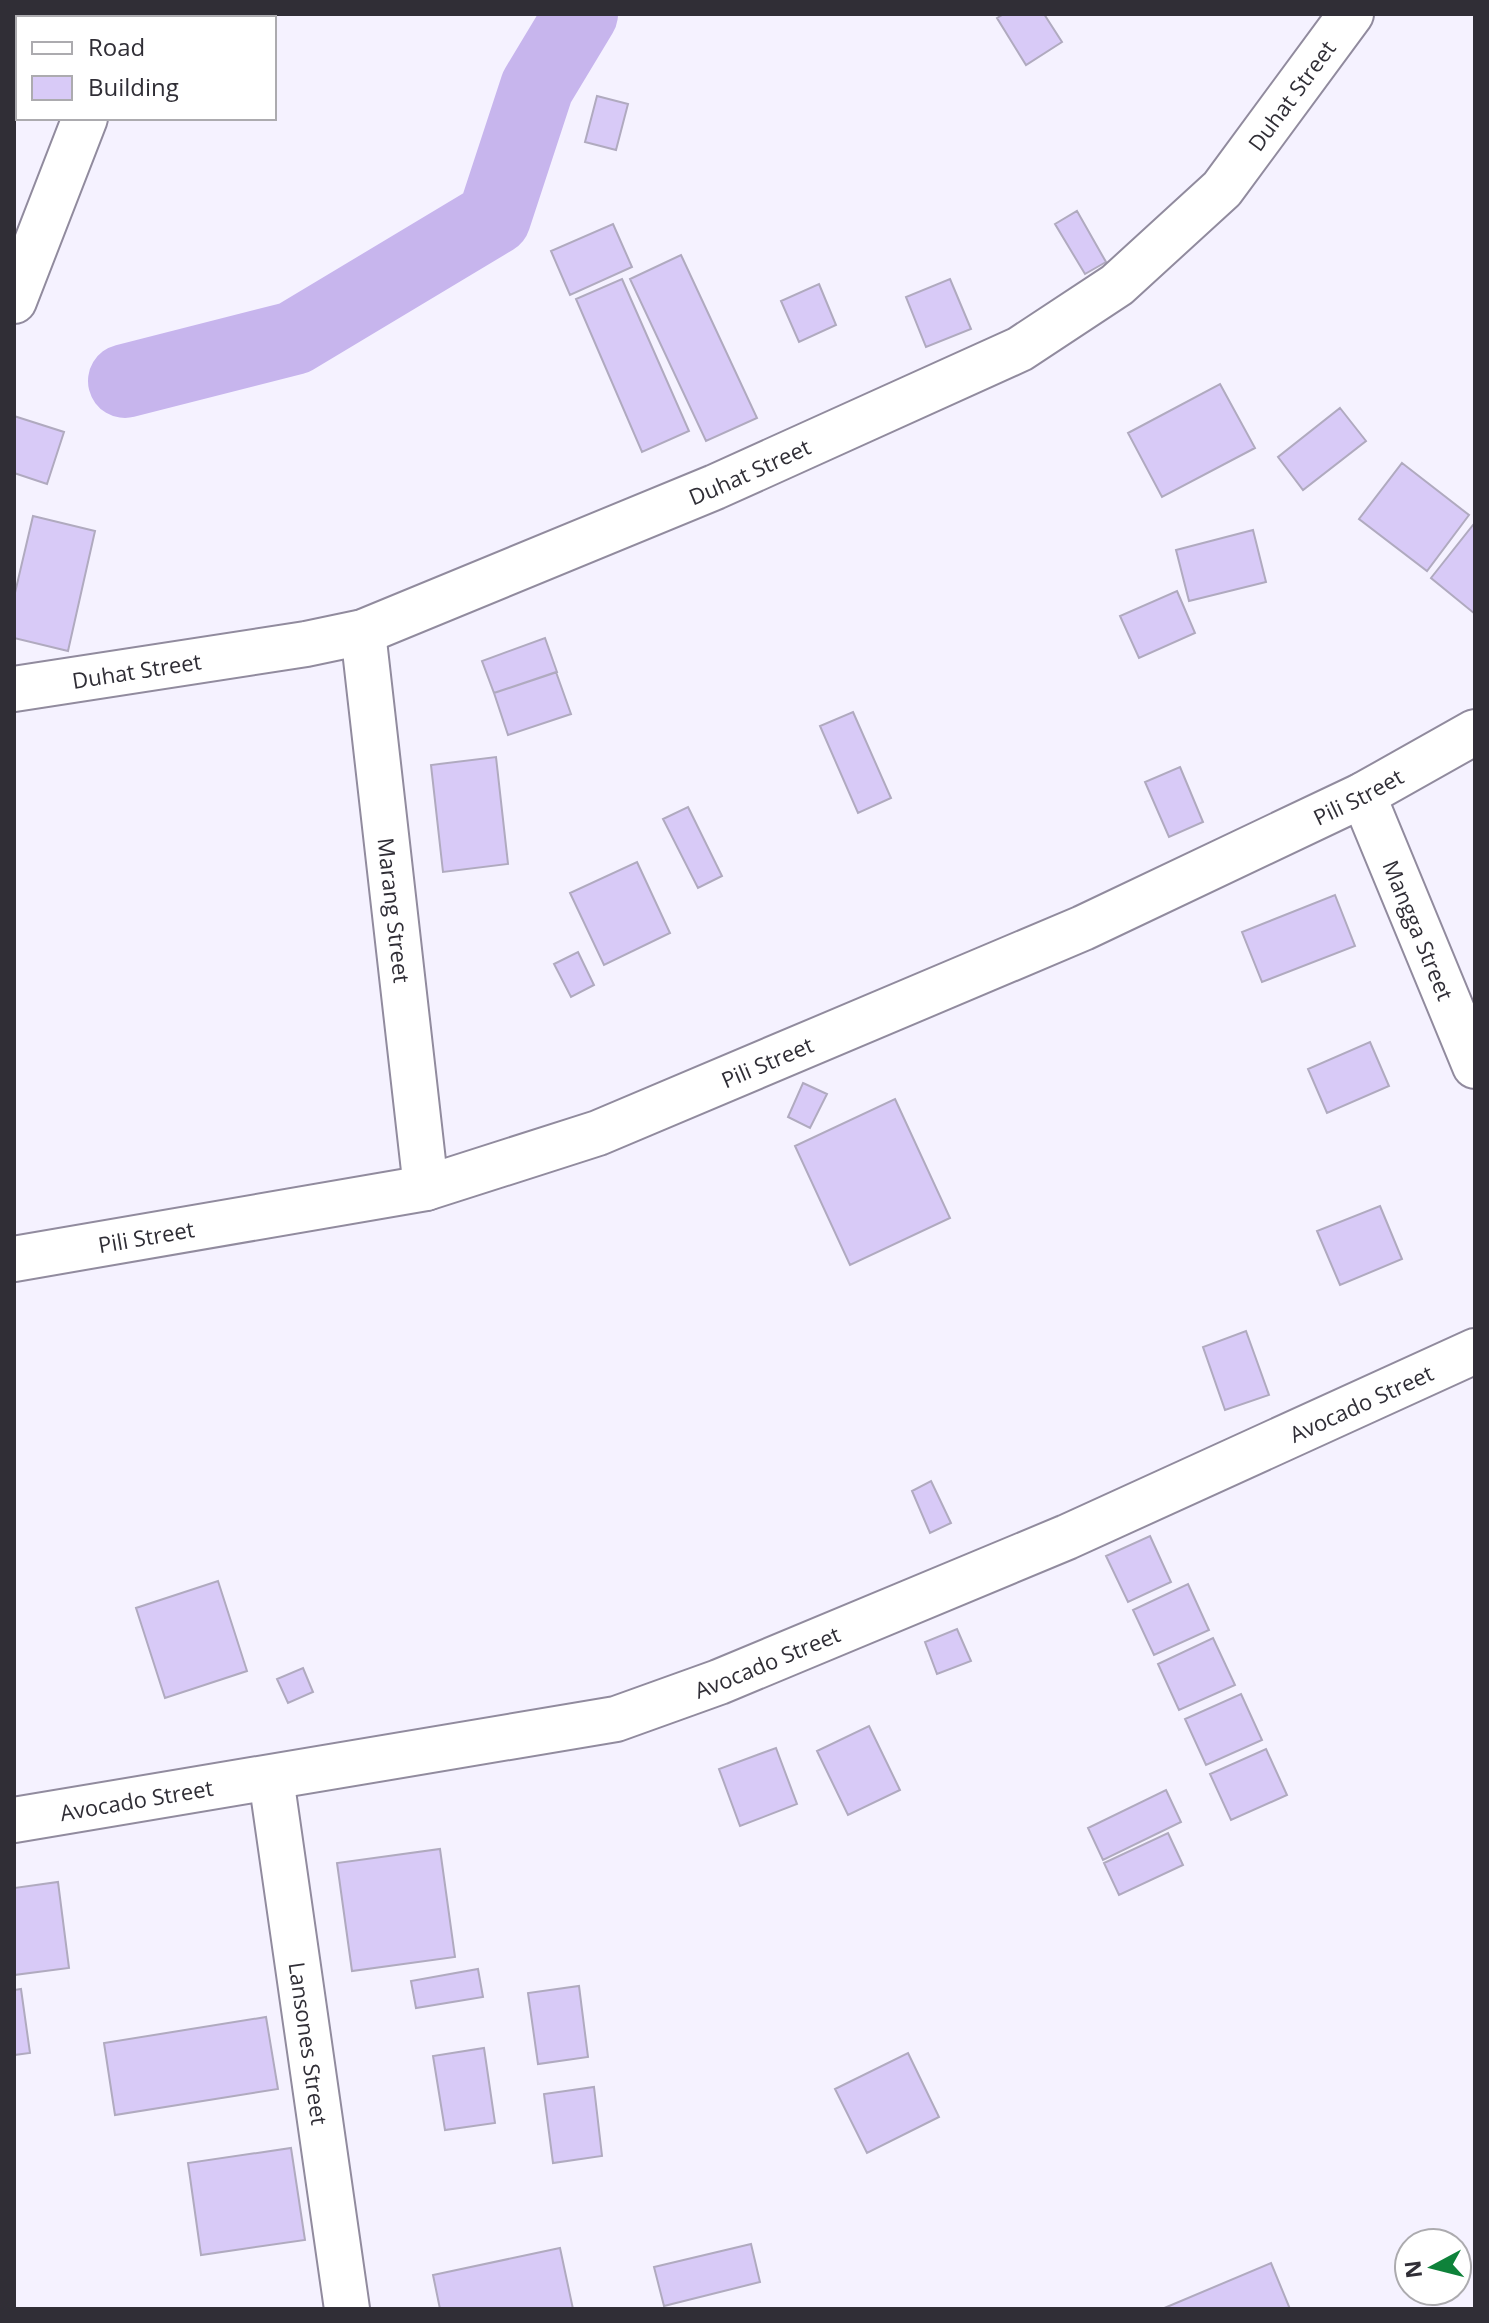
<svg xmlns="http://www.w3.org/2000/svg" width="1489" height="2323" font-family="'Open Sans',sans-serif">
<rect width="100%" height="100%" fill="#f5f2ff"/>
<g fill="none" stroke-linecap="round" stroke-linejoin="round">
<path stroke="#c7b5ed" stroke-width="74" d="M125 381 294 338 494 218 537 87 581 14"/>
</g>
<path fill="#d8caf7" stroke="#b0aabf" stroke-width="2" d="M1004 14H1044L1062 42 1026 65 997 18Z
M597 96 628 104 616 150 585 142Z
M1077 211 1106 262 1085 274 1055 224Z
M613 224 632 267 570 295 551 251Z
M681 255 757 418 706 441 630 279Z
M622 279 689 431 642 452 576 299Z
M950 279 971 329 926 347 906 297Z
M819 284 836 325 799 342 781 301Z
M1220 384 1255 448 1162 497 1128 433Z
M1340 408 1366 441 1303 490 1278 457Z
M14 416 64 432 47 484 14 473Z
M1402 463 1469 515 1427 571 1359 519Z
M33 516 95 531 68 651 14 638V597Z
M1473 525 1475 526V614L1431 578Z
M1253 530 1266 582 1189 601 1176 550Z
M1177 591 1195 633 1139 658 1120 616Z
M545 638 557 672 494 693 482 661Z
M556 672 571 714 508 735 494 693Z
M853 712 891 798 858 813 820 726Z
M496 757 508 864 443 872 431 765Z
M1180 767 1203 822 1169 837 1145 782Z
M688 807 722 876 698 888 663 819Z
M637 862 670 933 604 965 570 893Z
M1335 895 1355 946 1262 982 1242 932Z
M578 952 594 985 571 997 554 964Z
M1370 1042 1389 1086 1327 1113 1308 1069Z
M803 1083 827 1094 810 1128 788 1117Z
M895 1099 950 1218 850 1265 795 1146Z
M1380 1206 1402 1259 1340 1285 1317 1231Z
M1246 1331 1269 1395 1225 1410 1203 1347Z
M931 1481 951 1523 930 1533 912 1491Z
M1150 1536 1171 1582 1128 1602 1106 1556Z
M218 1581 247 1671 165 1698 136 1608Z
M1188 1584 1209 1630 1154 1655 1133 1610Z
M957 1629 971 1661 937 1674 925 1642Z
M1213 1638 1235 1685 1179 1710 1158 1664Z
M303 1668 313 1692 288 1703 277 1679Z
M1241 1694 1262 1740 1206 1765 1185 1719Z
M869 1726 900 1790 848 1815 817 1751Z
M776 1748 797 1804 740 1826 719 1769Z
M1266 1749 1287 1795 1231 1820 1210 1774Z
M1166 1790 1181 1822 1103 1860 1088 1828Z
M1168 1833 1183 1865 1119 1895 1104 1863Z
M440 1849 455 1957 352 1971 337 1863Z
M58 1882 69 1968 14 1975V1888Z
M478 1969 483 1997 416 2008 411 1981Z
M579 1986 588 2057 538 2064 528 1993Z
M21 1989 30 2053 14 2055V1990Z
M266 2017 278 2089 115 2115 104 2043Z
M484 2048 495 2123 445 2130 433 2056Z
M908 2053 939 2117 867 2153 835 2089Z
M594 2087 602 2156 553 2163 544 2094Z
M291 2148 305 2240 201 2255 188 2163Z
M751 2244 760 2282 664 2306 654 2267Z
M560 2248 573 2309H440L433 2275Z
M1271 2263 1290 2309H1162Z"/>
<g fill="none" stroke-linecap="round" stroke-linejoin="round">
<g stroke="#918b9e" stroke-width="48">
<g id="minor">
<path d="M45 14 54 18"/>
<path d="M126 18 127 14"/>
<path d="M14 301 85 118"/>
<path id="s1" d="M363 632 426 1188"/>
<path id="s2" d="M14 689 306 644 363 632 715 487 1020 349 1117 285 1222 189 1351 14"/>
<path id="s3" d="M1363 795 1475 1066"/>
<path id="s4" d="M14 1259 426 1188 598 1133 1083 928 1363 795 1475 732"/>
<path id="s5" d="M271 1778 347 2309"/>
<path id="s6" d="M14 1820 616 1719 719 1682 1067 1537 1475 1351"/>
</g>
</g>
<use href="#minor" stroke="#fff" stroke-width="44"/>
</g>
<g text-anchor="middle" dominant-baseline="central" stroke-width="7" stroke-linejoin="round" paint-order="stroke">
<g font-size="22" fill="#302e36" stroke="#fff">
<text stroke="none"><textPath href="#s2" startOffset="1444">Duhat Street</textPath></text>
<text stroke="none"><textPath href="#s2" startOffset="772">Duhat Street</textPath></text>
<text stroke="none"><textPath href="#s2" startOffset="124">Duhat Street</textPath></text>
<text stroke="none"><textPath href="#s4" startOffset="1430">Pili Street</textPath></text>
<text stroke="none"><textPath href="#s1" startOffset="280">Marang Street</textPath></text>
<text stroke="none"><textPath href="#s3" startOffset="146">Mangga Street</textPath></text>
<text stroke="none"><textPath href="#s4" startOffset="782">Pili Street</textPath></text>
<text stroke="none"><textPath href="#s4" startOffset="134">Pili Street</textPath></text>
<text stroke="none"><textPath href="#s6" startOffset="1420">Avocado Street</textPath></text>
<text stroke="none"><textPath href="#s6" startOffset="772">Avocado Street</textPath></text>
<text stroke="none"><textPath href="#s6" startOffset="124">Avocado Street</textPath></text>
<text stroke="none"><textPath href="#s5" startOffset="268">Lansones Street</textPath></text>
</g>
</g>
<rect width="1489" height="2323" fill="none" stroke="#302e36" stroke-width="32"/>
<rect x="16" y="16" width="260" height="104" fill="#ffffff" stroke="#acabaf" stroke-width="2"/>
<rect x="32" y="42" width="40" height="12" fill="#ffffff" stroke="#acabaf" stroke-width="2"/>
<text x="88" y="56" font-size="24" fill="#302e36">Road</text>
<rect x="32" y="76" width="40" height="24" fill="#d8caf7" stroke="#acabaf" stroke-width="2"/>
<text x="88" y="96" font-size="24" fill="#302e36">Building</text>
<g transform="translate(1433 2267) rotate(263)"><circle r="38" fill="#ffffff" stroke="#acabaf" stroke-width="2"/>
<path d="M0-6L14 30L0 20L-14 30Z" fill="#0e823a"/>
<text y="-12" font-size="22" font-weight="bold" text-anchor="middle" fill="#302e36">N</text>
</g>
</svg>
